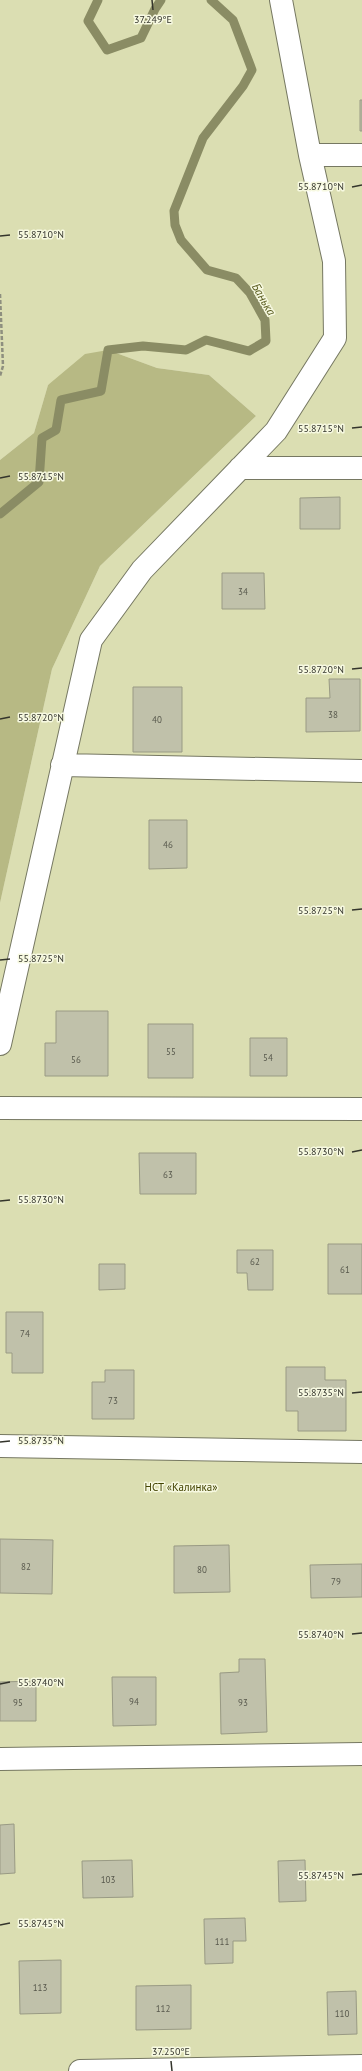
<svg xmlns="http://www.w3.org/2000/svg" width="362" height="2071" font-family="'PT Sans',sans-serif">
<rect width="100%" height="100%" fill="#eaebd3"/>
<path fill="#dbdeb2" d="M0 0H362V2071H0V903L52 669 100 566 256 416 209 375 157 368 108 350 48 385 34 433 0 460Z"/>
<path fill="#b7b984" d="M108 350 157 368 209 375 256 416 100 566 52 669 0 903V460L34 433 48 385 85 354Z"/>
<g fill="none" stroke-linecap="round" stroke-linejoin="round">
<path stroke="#8a8c64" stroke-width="9" d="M98 0 88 21 107 50 141 38 155 9 161 0
M0 514 39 482 42 438 56 430 61 400 101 391 108 350 143 346 186 350 206 340 249 351 266 341 265 320 250 293 236 278 207 270 181 240 175 225 174 211 203 138 243 86 252 70 233 20 211 0"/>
</g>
<path fill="#c0c1aa" stroke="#999a84" d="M360 100H362V131H360Z
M340 497V529H300V498Z
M222 573H264L265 609H222Z
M329 679H360V731L306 732V698H330Z
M133 687H182V752H133Z
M149 820H187V868L149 869Z
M56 1011H108V1076H45V1043H56Z
M148 1024H193V1078H148Z
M250 1038H287V1076H250Z
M139 1153H196V1194H140Z
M328 1244H362V1294H328Z
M237 1250H273V1290H248L247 1273H237Z
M99 1264H125V1289L99 1290Z
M6 1312H43V1373H12V1353H6Z
M286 1367H325V1380H346V1431H298V1411H286Z
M105 1370H134V1419H92V1382H105Z
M0 1539 53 1540 52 1594 0 1593Z
M229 1545 230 1592 174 1593V1546Z
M362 1564V1597L311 1598 310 1565Z
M239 1659H265L267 1732 221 1734 220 1673 239 1672Z
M112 1677H156V1725L113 1726Z
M36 1681V1721H0V1682Z
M14 1824 15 1873 0 1874V1825Z
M132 1860 133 1897 83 1898 82 1861Z
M305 1860 306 1901 279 1902 278 1861Z
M245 1918 246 1941H233V1963L205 1964 204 1919Z
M61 1960V2013L20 2014 19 1961Z
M191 1985V2029L136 2030V1986Z
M356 1991 357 2034 328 2035 327 1992Z"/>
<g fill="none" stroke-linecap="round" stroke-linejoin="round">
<g stroke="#767862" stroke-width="24">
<path id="minor" d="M310 155H362
M240 468H362
M62 765 362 771
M0 1044 91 640 142 570 276 431 335 338 334 261 310 155 281 0
M0 1108 362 1109
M0 1446 362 1452
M0 1759 362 1754
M80 2071 362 2066"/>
</g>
<path stroke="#8e8f7f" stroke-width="2.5" stroke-dasharray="4 2" stroke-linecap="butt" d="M0 294 3 366 0 376"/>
<use href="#minor" stroke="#fff" stroke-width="22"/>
</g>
<path fill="none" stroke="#34352c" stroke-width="1.5" d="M152 0 153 10M352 187 362 185M0 236 10 235M352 428 362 427M0 478 10 476M352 669 362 668M0 719 10 717M352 910 362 909M0 960 10 959M352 1152 362 1150M0 1201 10 1200M352 1393 362 1392M0 1442 10 1441M352 1634 362 1633M0 1684 10 1682M352 1875 362 1874M0 1925 10 1923M171 2061 172 2071"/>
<g text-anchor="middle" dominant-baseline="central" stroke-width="3" stroke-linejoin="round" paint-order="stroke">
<g font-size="9" fill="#57584c">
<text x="243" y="591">34</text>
<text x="333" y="714">38</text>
<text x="157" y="719">40</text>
<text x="168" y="844">46</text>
<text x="171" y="1051">55</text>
<text x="268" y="1057">54</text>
<text x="76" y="1059">56</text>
<text x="168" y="1174">63</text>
<text x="255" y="1261">62</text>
<text x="345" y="1269">61</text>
<text x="25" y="1333">74</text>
<text x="113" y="1400">73</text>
<text x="26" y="1566">82</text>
<text x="202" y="1569">80</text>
<text x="336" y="1581">79</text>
<text x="134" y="1701">94</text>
<text x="18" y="1702">95</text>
<text x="243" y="1702">93</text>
<text x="108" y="1879">103</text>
<text x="222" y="1941">111</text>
<text x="40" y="1987">113</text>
<text x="163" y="2008">112</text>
<text x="342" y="2013">110</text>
</g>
<g font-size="11" fill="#424300" stroke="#f7f9e1">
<text x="181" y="1487">НСТ «Калинка»</text>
</g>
<g font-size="12" font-style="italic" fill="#595b1f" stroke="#f7f9e1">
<text transform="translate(264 299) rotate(60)">Банька</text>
</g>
</g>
<g font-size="10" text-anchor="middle" fill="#34352c" stroke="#f7f9e1" stroke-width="3" stroke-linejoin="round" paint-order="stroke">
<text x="153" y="23">37.249°E</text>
<text x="321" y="190">55.8710°N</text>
<text x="41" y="238">55.8710°N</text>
<text x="321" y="432">55.8715°N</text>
<text x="41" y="480">55.8715°N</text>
<text x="321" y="673">55.8720°N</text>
<text x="41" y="721">55.8720°N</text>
<text x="321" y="914">55.8725°N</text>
<text x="41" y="962">55.8725°N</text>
<text x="321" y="1155">55.8730°N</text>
<text x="41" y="1203">55.8730°N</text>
<text x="321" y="1396">55.8735°N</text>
<text x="41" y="1444">55.8735°N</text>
<text x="321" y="1638">55.8740°N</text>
<text x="41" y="1686">55.8740°N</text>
<text x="321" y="1879">55.8745°N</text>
<text x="41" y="1927">55.8745°N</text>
<text x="171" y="2055">37.250°E</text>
</g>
</svg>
